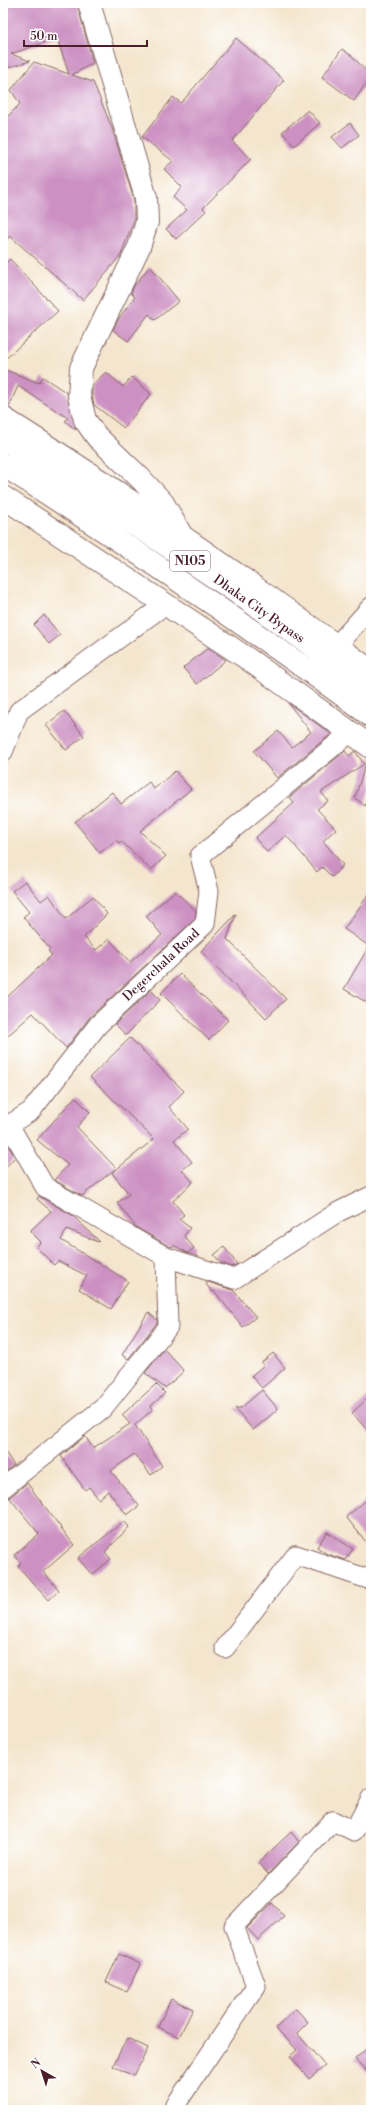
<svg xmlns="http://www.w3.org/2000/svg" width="374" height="2113" font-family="'Libre Bodoni',serif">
<rect width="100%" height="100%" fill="#fff"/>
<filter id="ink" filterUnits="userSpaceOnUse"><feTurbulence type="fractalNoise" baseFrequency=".025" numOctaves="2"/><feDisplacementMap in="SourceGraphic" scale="8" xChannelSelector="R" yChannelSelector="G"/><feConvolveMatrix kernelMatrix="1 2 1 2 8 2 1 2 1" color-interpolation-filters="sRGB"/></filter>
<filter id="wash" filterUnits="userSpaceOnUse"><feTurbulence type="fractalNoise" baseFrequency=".012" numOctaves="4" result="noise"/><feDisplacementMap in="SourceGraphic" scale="16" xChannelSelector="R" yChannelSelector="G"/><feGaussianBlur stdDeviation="0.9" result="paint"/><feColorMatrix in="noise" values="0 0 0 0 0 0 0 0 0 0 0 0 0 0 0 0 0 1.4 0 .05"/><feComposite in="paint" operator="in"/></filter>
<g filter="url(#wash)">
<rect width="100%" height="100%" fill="#f4e6ce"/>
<g id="blocks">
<path fill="#cc91c2" d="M3 3H77L93 63 72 75 93 82 112 128 134 200V220L121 255 83 300 10 236 3 243V121L20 104 11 90 34 62 69 74 57 38 11 54 30 61 3 69Z
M236 38 284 80 232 141 251 159 203 208 206 211 176 239 166 229 187 210 173 197 182 187 164 169 173 161 142 137 173 97 181 103Z
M342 49 352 56 371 76 354 101 322 77Z
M308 110 320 123 294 146 282 132Z
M350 123 359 135 342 148 332 137Z
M10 259 58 311 3 361V266Z
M150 266 179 301 155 320 149 314 128 341 113 330 119 318 135 297 131 293 134 286Z
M3 369 39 383 43 377 67 393 76 430 65 421 68 418 18 386 9 407 3 406Z
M106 372 123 387 132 377 151 394 124 428 94 405 92 395V385Z
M44 615 60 635 49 644 34 625Z
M208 648 226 660 197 684 183 668Z
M288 703 331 734 277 778 254 751 278 731 292 747 311 732Z
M64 711 84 736 66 750 46 725Z
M345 751 349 756 355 751 364 764 321 792 328 801 317 809 336 829 323 841 343 865 332 877 322 867 317 872 286 835 267 852 255 838 294 803 290 797Z
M367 759H371V790L365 806 355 798Z
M175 771 191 789 140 831 166 856 151 870 121 841 119 843 116 840 100 853 75 822 112 792 121 804 149 782 154 789Z
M25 881 41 901 49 895 66 919 93 896 107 914 84 937 96 950 109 939 130 962 162 935 146 916 175 891 196 911 195 919 90 1017 66 1048 33 1013 3 1040V1001L52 955 48 951 50 949 23 917 29 912 12 891Z
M371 891V1005L344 989 369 946 344 929Z
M236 914 227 939 286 999 266 1018 201 951Z
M180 974 228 1020 209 1040 161 993Z
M151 990 160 1000 126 1035 115 1024Z
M130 1038 184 1091 169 1107 188 1129 174 1140 192 1162 182 1170 193 1182 173 1201 184 1215 179 1219 190 1228 184 1236 194 1248 188 1253 175 1246 170 1247 136 1227 117 1203 129 1194 112 1173 154 1139 90 1077Z
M75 1097 90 1112 77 1127 116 1168 82 1196 54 1180 68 1165 37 1140Z
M3 1137 15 1157 3 1170Z
M39 1196 72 1215 99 1241 98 1242 67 1229 61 1240 128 1281 111 1309 79 1289 87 1276 58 1261 54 1265 36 1247 41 1242 30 1231 51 1211 37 1199Z
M224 1247 237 1264 232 1267 221 1263 214 1255Z
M208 1282 233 1290 256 1317 243 1327 214 1291 212 1292 206 1284Z
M148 1312 157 1320V1323L128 1359 122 1355Z
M164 1349 184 1371 165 1388 145 1373Z
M273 1353 285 1368 262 1388 251 1376 264 1365 261 1363Z
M156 1384 165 1393 151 1406 153 1409 135 1425 162 1466 151 1475 134 1454 111 1471 139 1506 127 1515 108 1491 99 1499 89 1487 85 1490 61 1456 85 1436 93 1448 130 1424 122 1415Z
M262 1390 278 1409 253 1430 235 1408H241Z
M371 1395V1434L352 1413Z
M3 1449 14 1465 3 1474Z
M27 1483 74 1545 43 1572 59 1590 48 1600 18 1566 21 1563 14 1555 39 1534 9 1497 3 1502V1499L10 1497Z
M371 1496V1548L346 1517Z
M124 1521 129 1527 105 1552 111 1559 92 1575 78 1558Z
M327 1532 353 1549 345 1560 327 1554 317 1547Z
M291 1832 299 1842 268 1874 258 1863Z
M272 1903 284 1916 258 1940 247 1928Z
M119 1954 140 1964 127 1992 106 1982Z
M171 1999 193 2009 179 2037 158 2027Z
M296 2009 308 2022 297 2033 325 2066 309 2079 290 2056 297 2050 276 2028Z
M127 2038 148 2048 134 2076 113 2066Z
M371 2045V2076L355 2059Z"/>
</g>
</g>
<g filter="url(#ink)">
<use href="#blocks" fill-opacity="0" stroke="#866564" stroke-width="1"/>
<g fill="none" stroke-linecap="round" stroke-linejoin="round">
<g stroke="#866564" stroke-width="21">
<path id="street" d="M336 646 371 607
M3 752 19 711 166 604
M3 1122 9 1125 31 1111 98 1025 205 924 209 891 200 856 351 732
M9 1125 45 1187 166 1257
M3 1488 103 1408 168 1327 166 1257 234 1279 338 1212 371 1196
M225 1648 296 1555 371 1580
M172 2110 256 1986 234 1926 333 1821 354 1831 371 1798"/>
</g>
<g stroke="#866564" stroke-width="24">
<path id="secondary" d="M89 3 146 198 147 222 139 247 81 368 79 396 85 420 97 437 140 478 163 503 183 538
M3 418C129 497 251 583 371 671
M3 497 245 657 371 747"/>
</g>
<g stroke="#866564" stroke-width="24">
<path id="highway" d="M3 439C127 520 255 599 371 691
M3 465C128 545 251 628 371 716"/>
</g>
<use href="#street" stroke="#fff" stroke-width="19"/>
<use href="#secondary" stroke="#fff" stroke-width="22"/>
<use href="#highway" stroke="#fff" stroke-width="22"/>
</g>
</g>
<g text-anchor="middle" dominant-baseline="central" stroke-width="3" stroke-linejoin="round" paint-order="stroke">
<rect fill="#fff" stroke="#80626b" stroke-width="1" x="170" y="551" width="40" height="20" rx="3"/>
<g font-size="12" font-weight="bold" fill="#4a1f2b">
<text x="190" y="561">N105</text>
</g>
<g font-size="13" fill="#4a1f2b" stroke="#fff">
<text transform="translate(259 609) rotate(35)">Dhaka City Bypass</text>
<text transform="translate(161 965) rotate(-43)">Degerchala Road</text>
</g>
</g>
<rect width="374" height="2113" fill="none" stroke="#fff" stroke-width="16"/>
<g transform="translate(42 2071) rotate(321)" stroke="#ffffff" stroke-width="3" paint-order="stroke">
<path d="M0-3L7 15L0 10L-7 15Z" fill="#4a1f2b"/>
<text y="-6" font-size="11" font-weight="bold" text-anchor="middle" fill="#4a1f2b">N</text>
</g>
<path d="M24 40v6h123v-6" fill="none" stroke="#4a1f2b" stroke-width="2"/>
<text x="30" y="40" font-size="12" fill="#4a1f2b" stroke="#ffffff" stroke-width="3" paint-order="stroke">50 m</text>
</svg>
